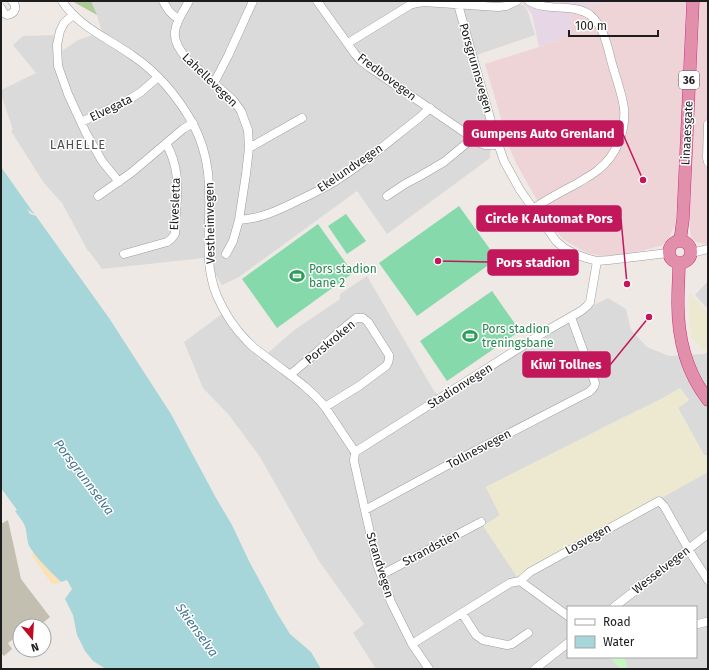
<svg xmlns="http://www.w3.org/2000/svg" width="709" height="670" font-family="'Fira Sans',sans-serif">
<rect width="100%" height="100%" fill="#eee9e4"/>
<path fill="#dbdada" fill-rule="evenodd" d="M91 1H485L486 4H518L524 5 528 12 535 35 468 58 491 134 490 158 387 234 357 191 239 277 222 285 204 258 102 269 89 251H88L62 203 44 183 11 131 13 130 1 94V90L36 73 13 45 23 36 53 35 62 51 78 40 102 32 97 15Z
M367 276 434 391 438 395 443 397 449 398 454 396 493 369 594 305 608 298 626 309 631 330 647 347 669 356 704 354 708 352V456L704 455 678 408 689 400 680 388 665 397 486 487 500 515 518 577 708 472V669H376L353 633 364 624 319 561 260 457 229 415 203 388 184 342 222 314 249 349 260 360 293 331 340 299V294ZM568 607H696V657H568Z
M708 281V309L695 295Z"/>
<path fill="#eed3d7" d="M608 1H686L678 197 675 226 668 239 663 245 641 251 619 255 602 256 587 253 578 248 563 239 551 224 517 165 510 149 485 64 539 47 570 35 572 14Z
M700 1H708V243L705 244 696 242 691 237 690 229V202Z"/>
<path fill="#e7d6e6" d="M521 1H608L572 14 570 35 539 47 532 14Z"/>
<path fill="#c2bfb0" d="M8 520 21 579 50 617 39 626H20V634L8 643 12 649 4 656 1 653V524Z"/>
<path fill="#ece9d0" d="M689 292 708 313V349L704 351 691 337 689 322Z
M680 388 689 400 678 408 704 455 708 456V472L517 577 483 526 500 515 486 487 616 421 665 397Z"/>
<path fill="#b0cb9a" d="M72 1H91L97 15Z"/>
<path fill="#fbe1b5" d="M34 552 46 567 61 582 54 584 51 583 31 554Z"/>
<path fill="#c6f6c2" d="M610 657H624L628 669H620Z"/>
<path fill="#85d9ab" d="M459 206 497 259 417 316 379 263Z
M346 214 366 241 347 254 328 226Z
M318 224 353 273 277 328 242 279Z
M492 291 520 331 447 381 420 341Z"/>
<path fill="#a6d6d9" d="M1 167 35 215 27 209 30 214 36 216 109 318 171 414 216 498 232 525 249 561 277 613 290 634 311 652 321 669H106L93 661 85 651 77 635 73 615 65 599 72 589 67 580 61 582C50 571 37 559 29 546 27 541 27 535 26 530 25 523 19 517 15 511L17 510 1 488Z"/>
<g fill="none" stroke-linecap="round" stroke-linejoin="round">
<g stroke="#9e9e9e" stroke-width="9">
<path id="minor" d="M62 1C79 27 108 38 133 56 158 73 178 97 193 124 210 156 210 185 209 221 208 246 207 272 217 296 224 312 234 328 247 341 254 349 264 355 273 362 291 376 311 389 325 407L355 452
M163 1C168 10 170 14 179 19
M189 1C175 26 166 36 188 60L233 100 241 111 248 130 249 148 246 174 239 220 233 241 226 254
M317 1 355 54 361 61 369 67 480 143 485 145H499
M457 1 494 132 504 161 520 190 556 241 564 248 575 254 586 258 597 261 609 260 668 253
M529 1C547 12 574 3 590 15 605 27 608 50 613 67 617 81 622 94 624 108 626 131 617 155 598 170 592 175 584 179 578 183 563 191 547 199 533 209
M1 8 4 13 7 15C15 14 18 7 12 1
M73 15 64 23 60 31 57 45 58 66 68 94 86 133 102 161 119 182
M348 43 410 5 417 3 424 2 498 7 506 6 517 1
M214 83 228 56 253 1
M81 122 125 102 141 92 158 77
M708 124 707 158 708 162
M249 148 302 118
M98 196 131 173 183 129 193 123
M387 196 405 184 420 176 444 162 473 138
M239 220C260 219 279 210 297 201 312 194 327 187 340 178 368 160 393 138 419 118L430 108
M691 253 708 249
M124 254 167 242 171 239 175 234C175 200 184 176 166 143
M290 375 317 352 339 332 356 318H363L368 322 389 355C389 360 389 362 386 366L359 386 325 407
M355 452 546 331 581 311 587 306 590 302 597 261
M355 452 354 461 377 564 391 602 412 644 429 669
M365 510 444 467 589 392C593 389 595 387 595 383L571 317
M381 575 481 522
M520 581 568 616
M614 607 708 534
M462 613 476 635 483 640 507 645 512 644 528 633
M698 624 706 622 708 621
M412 644 510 583 520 581 530 572 659 501 664 506 693 557 708 580
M535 669 568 643"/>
</g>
<g stroke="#cf2d7f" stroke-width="13">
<path id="highway" d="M669 252a11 11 0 1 1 22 0a11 11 0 1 1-22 0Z
M680 241 683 219 693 1
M679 264C679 275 678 286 678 298 677 335 685 370 708 400"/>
</g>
<use href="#minor" stroke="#fff" stroke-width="8"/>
<use href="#highway" stroke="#e28fab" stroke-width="12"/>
</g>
<defs>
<g id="stadium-bare" transform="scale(1.2)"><path d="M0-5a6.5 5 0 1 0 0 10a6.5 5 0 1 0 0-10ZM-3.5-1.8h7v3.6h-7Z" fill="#2e9e5b" stroke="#fff" stroke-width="2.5" paint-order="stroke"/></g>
</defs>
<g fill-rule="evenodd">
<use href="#stadium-bare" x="297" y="276"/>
<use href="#stadium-bare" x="470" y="336"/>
</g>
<g text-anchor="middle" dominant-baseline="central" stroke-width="3" stroke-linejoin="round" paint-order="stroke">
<rect fill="#fff" stroke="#616161" stroke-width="1" x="679" y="71" width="20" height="18" rx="3"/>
<g font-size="11" font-weight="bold" fill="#1d1d1d">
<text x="689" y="80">36</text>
</g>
<g font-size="12" fill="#1d1d1d" stroke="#fff">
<text transform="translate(476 68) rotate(74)">Porsgrunnsvegen</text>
<text transform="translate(387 77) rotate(37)">Fredbovegen</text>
<text transform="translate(210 80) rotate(44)">Lahellevegen</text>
<text transform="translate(111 108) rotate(-26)">Elvegata</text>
<text transform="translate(687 133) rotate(-87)">Linaaesgate</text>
<text transform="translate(350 168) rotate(-34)">Ekelundvegen</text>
<text transform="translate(175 204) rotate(-88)">Elvesletta</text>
<text transform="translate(210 223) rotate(-91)">Vestheimvegen</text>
<text transform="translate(330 342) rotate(-40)">Porskroken</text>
<text transform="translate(460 386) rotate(-32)">Stadionvegen</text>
<text transform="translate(479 449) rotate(-28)">Tollnesvegen</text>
<text transform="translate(588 539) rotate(-29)">Losvegen</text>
<text transform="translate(431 548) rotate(-28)">Strandstien</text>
<text transform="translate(380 565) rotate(73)">Strandvegen</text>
<text transform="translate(661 570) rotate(-38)">Wesselvegen</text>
</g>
<g font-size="12" fill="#27864d" stroke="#fff" text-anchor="start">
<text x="309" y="269">Pors stadion<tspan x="309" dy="14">bane 2</tspan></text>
<text x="482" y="329">Pors stadion<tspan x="482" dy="14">treningsbane</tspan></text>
</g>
<g font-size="13" letter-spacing="1" fill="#505050" stroke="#fff">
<text x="78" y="144">LAHELLE</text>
</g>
<g font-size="13" font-style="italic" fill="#467791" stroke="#fff">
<text transform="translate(84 477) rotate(53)">Porsgrunnselva</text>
<text transform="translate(197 630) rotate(54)">Skienselva</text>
</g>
</g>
<path fill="none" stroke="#c2185b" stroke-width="1.5" d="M643 180L623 134M627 284L621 219M438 261L488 262M649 317L610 365"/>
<g fill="#c2185b" stroke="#fff" stroke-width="1.5">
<circle cx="643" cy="180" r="4"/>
<circle cx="627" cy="284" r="4"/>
<circle cx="438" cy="261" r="4"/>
<circle cx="649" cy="317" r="4"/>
</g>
<g fill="#c2185b" stroke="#c2185b" stroke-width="1.5">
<rect x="464" y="121" width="159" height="25" rx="4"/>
<rect x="477" y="206" width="144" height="25" rx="4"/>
<rect x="488" y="250" width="90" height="25" rx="4"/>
<rect x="523" y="352" width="87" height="25" rx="4"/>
</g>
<g font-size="13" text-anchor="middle" font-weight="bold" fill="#fff">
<text x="543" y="138">Gumpens Auto Grenland</text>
<text x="549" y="223">Circle K Automat Pors</text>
<text x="533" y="267">Pors stadion</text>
<text x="566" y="369">Kiwi Tollnes</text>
</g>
<rect width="709" height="670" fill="none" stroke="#1d1d1d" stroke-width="4"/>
<rect x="567" y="606" width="130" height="52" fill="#ffffff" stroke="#a5a5a5"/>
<rect x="575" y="619" width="20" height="6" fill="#ffffff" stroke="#a5a5a5"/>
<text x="603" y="626" font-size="12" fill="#1d1d1d">Road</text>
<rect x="575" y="636" width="20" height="12" fill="#a6d6d9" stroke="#a5a5a5"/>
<text x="603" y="646" font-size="12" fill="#1d1d1d">Water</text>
<g transform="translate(32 638) rotate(162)"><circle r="19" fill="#ffffff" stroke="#a5a5a5"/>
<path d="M0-3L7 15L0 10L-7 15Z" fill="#c00b27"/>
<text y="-6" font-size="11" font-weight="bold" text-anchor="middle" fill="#1d1d1d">N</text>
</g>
<path d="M569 30v6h89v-6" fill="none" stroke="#1d1d1d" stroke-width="2"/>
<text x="575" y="30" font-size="12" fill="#1d1d1d" stroke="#ffffff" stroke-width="3" paint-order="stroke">100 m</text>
</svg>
